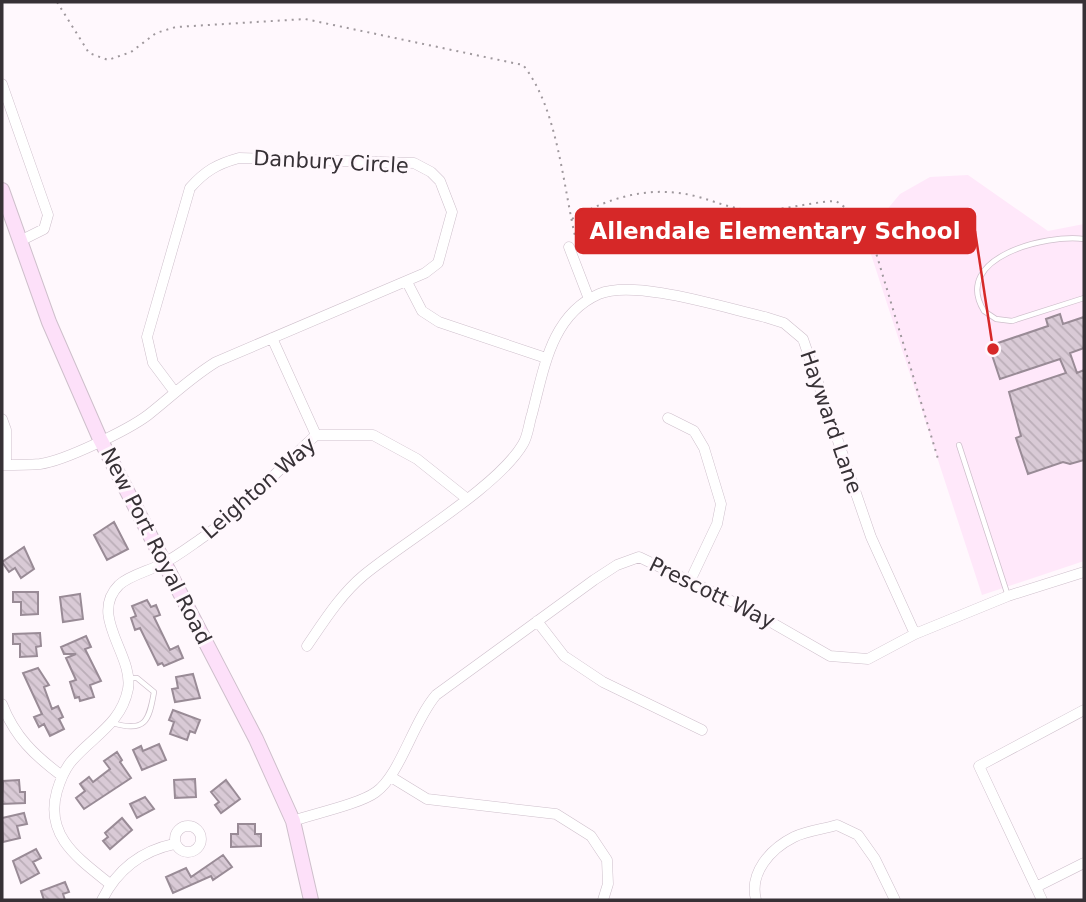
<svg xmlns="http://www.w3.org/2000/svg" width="1086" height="902" font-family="'DejaVu Sans',sans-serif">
<defs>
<pattern id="building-back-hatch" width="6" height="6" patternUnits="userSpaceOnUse" patternTransform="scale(1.75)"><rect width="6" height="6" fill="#d9cad6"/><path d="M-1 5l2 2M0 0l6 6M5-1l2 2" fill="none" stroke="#bbaeb8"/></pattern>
</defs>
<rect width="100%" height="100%" fill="#fff8fd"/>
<path fill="#ffe8fa" d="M968 175 1048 231 1084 224V561L982 595 865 236 900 194 930 177Z"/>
<path fill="url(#building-back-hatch)" stroke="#998b96" stroke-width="2" d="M1060 314 1063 324 1084 317V348L1070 353 1077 373 1084 370V460L1070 464 1063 462 1028 474 1016 438 1021 436 1009 392 1066 373 1060 359 1000 379 989 346 1048 326 1046 319Z
M114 522 128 549 107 560 94 535Z
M24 547 34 569 21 578 15 568 9 572 2 562Z
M13 592H38V614L21 615V602H13Z
M80 594 83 619 63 622 60 597Z
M147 600 151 607 156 605 160 615 154 617 170 650 178 646 183 658 164 666 162 663 158 665 140 628 135 630 131 618 136 616 132 606Z
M40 633 41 646 36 647 37 656 20 657V644H13V634Z
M86 636 91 647 85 649 101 681 90 685 94 697 80 701 79 697 75 698 70 682 76 680 66 658 76 654H64L61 647Z
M38 668 49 685 44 687 52 709 58 706 63 717 59 719 64 729 50 736 44 724 39 727 34 717 42 714 23 673Z
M193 674 200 698 175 702 172 689 178 688 176 677Z
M173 710 200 720 195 733 190 731 187 740 170 734 174 722 169 720Z
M159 744 166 760 142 770 133 750 141 746 143 751Z
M117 752 122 760 120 762 131 778 84 809 76 798 85 791 80 784 89 777 93 782 110 769 104 761Z
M195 779 196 797 175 798 174 780Z
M19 780 20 792H25V803L2 804 3 781Z
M226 780 240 799 221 813 215 805 219 802 211 792Z
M145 797 154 809 137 818 130 804Z
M24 813 27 824 17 826 20 838 3 842 2 818Z
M122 818 132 830 110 849 103 841 108 837 105 833Z
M238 824H255V834H261V846L231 847V834H238Z
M36 849 41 858 33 862 39 873 21 883 13 861Z
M223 855 232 867 213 880 211 876 173 893 166 877 186 868 191 877Z
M65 882 69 892 63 894 65 900H44L41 891Z"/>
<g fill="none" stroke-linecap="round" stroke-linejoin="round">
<g stroke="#cebfcb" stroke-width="6">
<path id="lane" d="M1084 239C1047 234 951 257 984 311L996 319 1012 321 1084 298
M959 445 1008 596
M113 723C145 733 149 721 154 692L137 678H128"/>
</g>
<g stroke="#cebfcb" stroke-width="11">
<path id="street" d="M2 84 48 215 44 229 20 241
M569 247 589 299
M407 282 422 311 439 322 546 358
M272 338 316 435
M668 418 694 431 704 448 721 504 717 524 690 581
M2 419 6 430V465
M2 465C14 465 27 465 40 464 64 461 128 430 148 415 171 397 190 378 216 362L425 273 438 263 452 212 440 181 431 172 414 163 239 158C217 164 205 171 190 188L147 337 153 363 174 391
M537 621 564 656 603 682 702 730
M307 646C324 621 341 594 364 575 405 541 498 487 523 444 528 436 529 423 532 414 544 369 551 315 599 294 635 279 725 308 765 317L784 323 803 339 871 537 915 634
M2 704C15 737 34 755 62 776
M391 777 427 799 556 814 591 836 607 860 608 884 603 900
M293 821C313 814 360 804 376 792 400 775 413 722 436 695L594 580 617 565 639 557 748 609 830 656 868 659 915 634 1008 596 1084 572
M175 839a13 13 0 1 1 26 0a13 13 0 1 1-26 0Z
M110 884C79 859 44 836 57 791 60 781 64 771 70 763 91 737 121 725 128 689 134 655 88 616 119 585 130 575 149 571 162 564 176 557 189 547 202 538 242 510 280 468 316 435H373L417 459 466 498
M1036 887 1084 863
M102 900C117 870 141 851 174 844
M756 900C749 873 770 849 794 837 806 831 824 829 837 825L858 835 875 859 895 900
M1042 900 979 766 1084 710"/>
</g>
<g stroke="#cebfcb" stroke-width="16">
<path id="secondary" d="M2 190 49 322 100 439 256 739 293 821 311 900"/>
</g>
<path stroke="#9f989d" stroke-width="2" stroke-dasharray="2 5" stroke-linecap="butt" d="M57 2 89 53 108 60 131 52 156 33 176 27 305 19 523 65C558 108 563 187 576 240
M572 219C609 197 651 185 695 196 715 201 730 209 751 210 781 212 807 202 836 201L867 223 939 462"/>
<use href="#lane" stroke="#fff" stroke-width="4.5"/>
<use href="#street" stroke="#fff" stroke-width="10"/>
<use href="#secondary" stroke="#fde0f9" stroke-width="14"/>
</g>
<g text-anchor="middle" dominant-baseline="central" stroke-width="6" stroke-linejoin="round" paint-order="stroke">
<g font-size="21" fill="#373136" stroke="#fff8fd">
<text transform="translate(331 162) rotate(3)">Danbury Circle</text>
<text transform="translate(831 422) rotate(71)">Hayward Lane</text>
<text transform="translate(259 488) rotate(-41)">Leighton Way</text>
<text transform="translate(156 546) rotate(63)">New Port Royal Road</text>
<text transform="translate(712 593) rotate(26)">Prescott Way</text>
</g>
</g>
<path fill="none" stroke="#d62828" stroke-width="2.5" d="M993 349L975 231"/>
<circle fill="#d62828" stroke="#fff8fd" stroke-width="2.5" cx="993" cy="349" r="7"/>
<rect fill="#d62828" stroke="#d62828" stroke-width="2.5" x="576" y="209" width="399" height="44" rx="7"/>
<g font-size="23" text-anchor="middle" font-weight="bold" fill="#fff">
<text x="775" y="239">Allendale Elementary School</text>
</g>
<rect width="1086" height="902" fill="none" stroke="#373136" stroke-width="7"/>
</svg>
